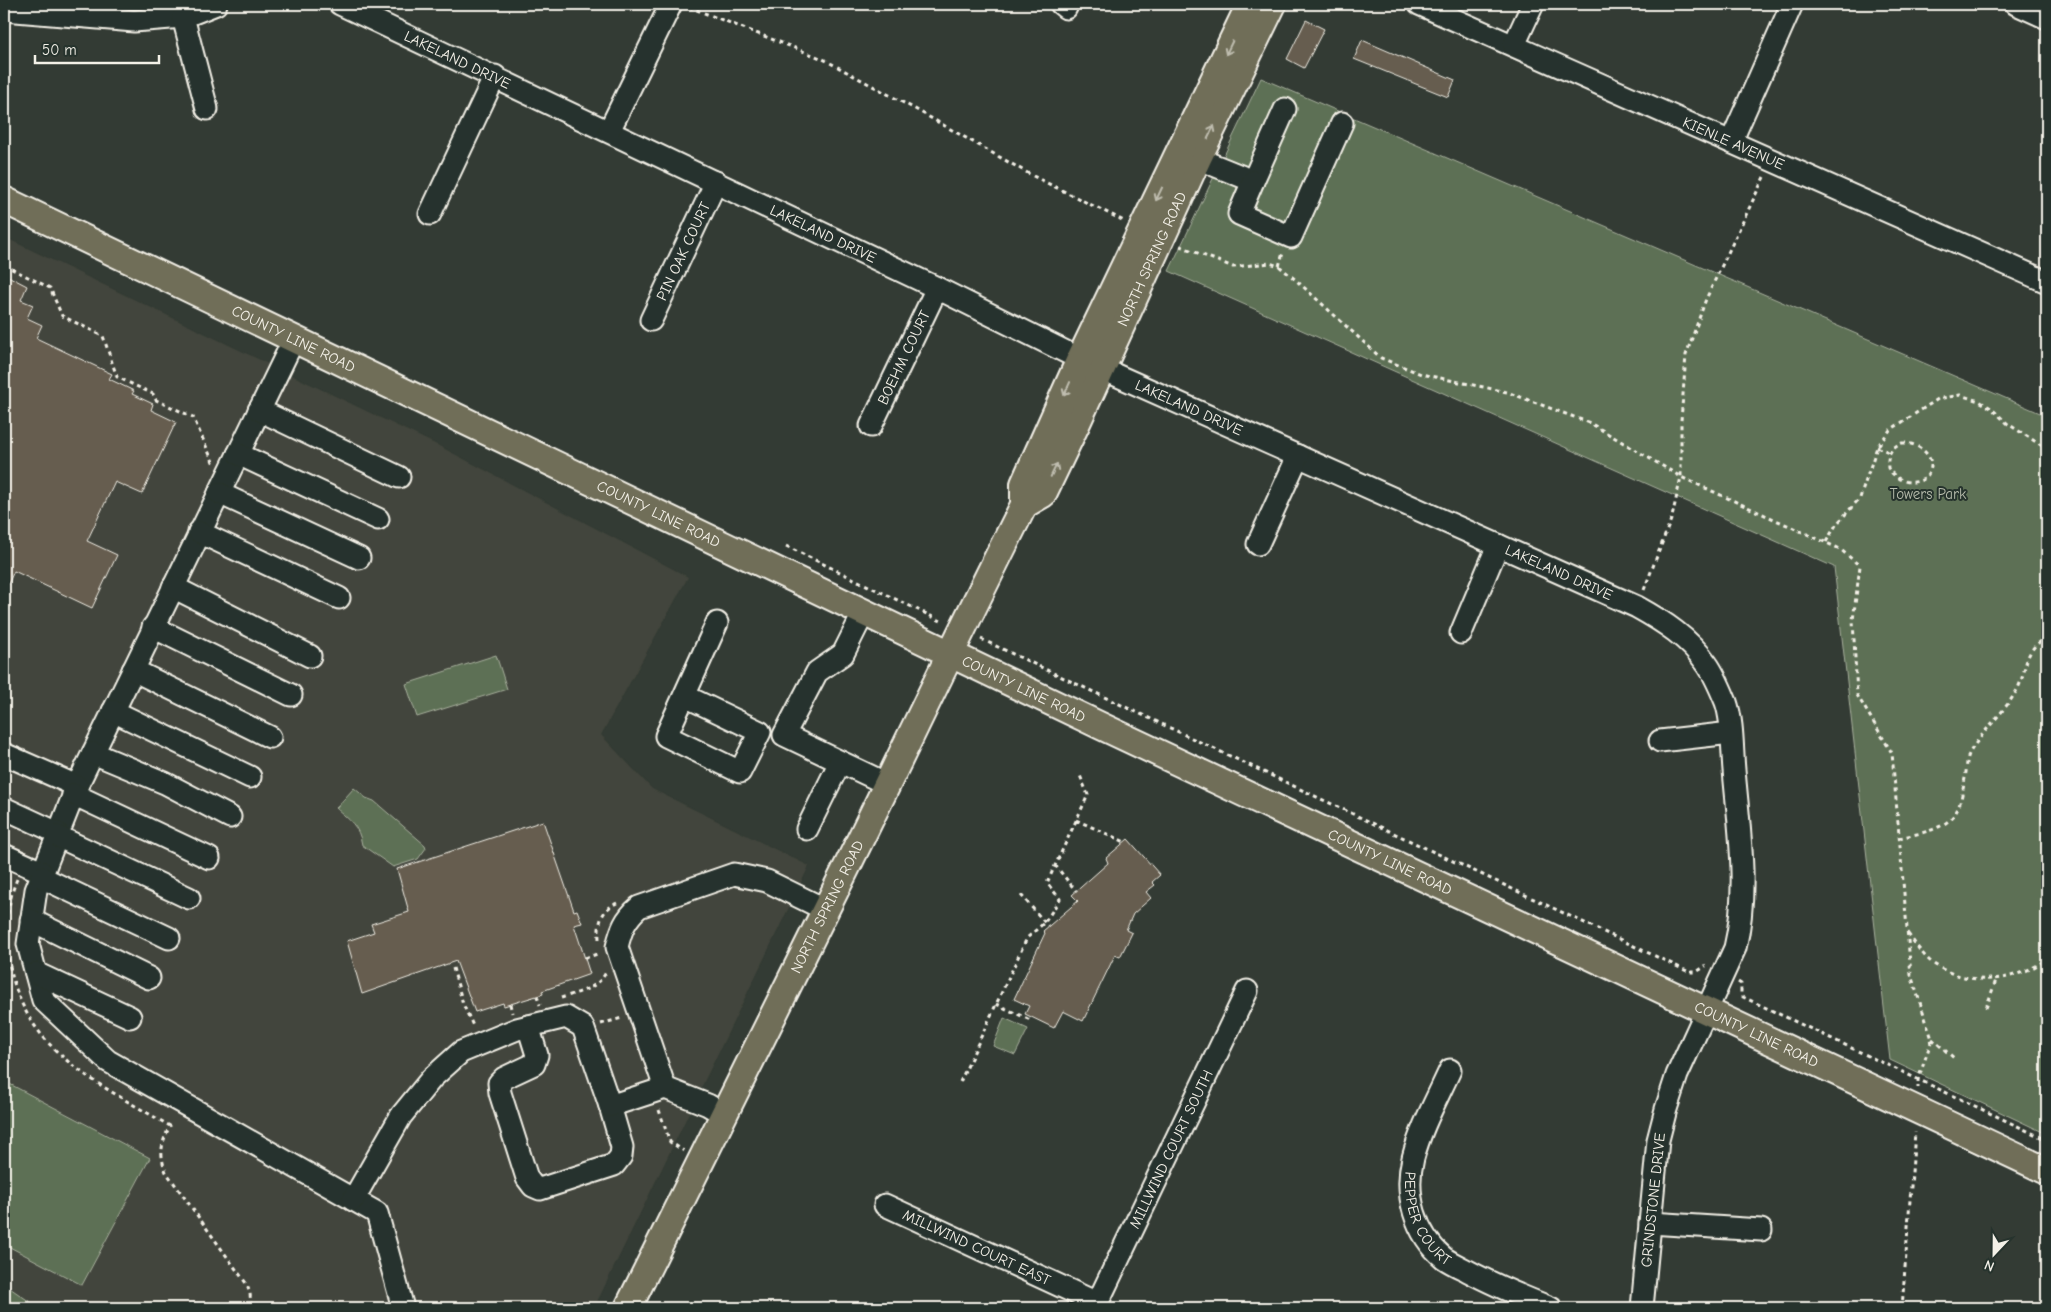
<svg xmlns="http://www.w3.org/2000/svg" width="2051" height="1312" font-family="'Comic Neue',sans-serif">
<rect width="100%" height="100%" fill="#333b34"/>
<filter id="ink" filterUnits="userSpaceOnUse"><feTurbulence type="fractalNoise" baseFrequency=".02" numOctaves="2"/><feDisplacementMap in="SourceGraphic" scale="10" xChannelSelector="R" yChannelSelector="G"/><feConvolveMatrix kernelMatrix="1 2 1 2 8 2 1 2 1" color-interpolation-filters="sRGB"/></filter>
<g filter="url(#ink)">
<path fill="#42453c" d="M4 237 439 446 688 577 601 735 652 789 809 866 594 1308H4Z"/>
<path fill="#5d7054" stroke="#a8b09e" d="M1261 78 2047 416V1134L1890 1060 1834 567 1169 271Z
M496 655 507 689 417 717 406 684Z
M354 788 366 798 374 801 425 845 426 848 418 859 393 867 362 845C359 825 349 820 336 808Z
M1004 1018 1028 1029 1015 1055 993 1046Z
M4 1081 150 1158 82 1285 4 1244Z
M4 1284 39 1308H4Z"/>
<path fill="#665d4f" stroke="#f4f1e8" d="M1306 20 1324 29 1304 68 1287 59Z
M1362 40 1455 80 1448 97 1354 59Z
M4 274 27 286 21 300 33 305 27 318 42 325 36 338 112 374 109 379 134 391 132 394 153 404 151 410 176 422 142 494 115 482 87 541 117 555 92 608 14 571 4 593Z
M543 821 574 911 577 910 582 923 574 925 590 974 542 991 543 994 504 1006 503 1003 475 1012 456 961 362 994 347 941 374 932 371 924 409 912 397 869Z
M1128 839 1160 875 1152 882 1155 885 1146 892 1151 898 1133 914 1126 930 1132 933 1120 957 1115 955 1083 1021 1063 1011 1054 1028 1025 1014 1029 1006 1014 999 1045 933 1043 931 1078 901 1072 895 1108 863 1106 858Z"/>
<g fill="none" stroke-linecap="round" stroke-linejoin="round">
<g stroke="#f4f1e8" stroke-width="25">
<g id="minor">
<path id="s1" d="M340 4 937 288 1080 359 1637 607C1664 622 1689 638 1707 664 1715 675 1721 690 1726 702 1733 722 1732 748 1734 770 1739 829 1749 890 1735 948L1677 1075 1666 1109 1658 1140 1642 1308"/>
<path d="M1061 4 1066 8"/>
<path id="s2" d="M1419 4 2047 282"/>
<path d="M2016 4 2047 18"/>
<path d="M4 10 134 21 183 17 216 4"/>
<path d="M183 17 207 109"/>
<path d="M1514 45 1533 4"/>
<path d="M609 131 671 4"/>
<path d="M1731 142 1792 4"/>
<path d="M1184 153 1253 181 1285 109"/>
<path d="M1253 181 1239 214 1291 237 1342 123"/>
<path d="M430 214 495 76"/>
<path id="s3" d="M651 320 716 182"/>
<path d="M294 339 77 786 36 890 28 944 43 1000 108 1061 377 1213 403 1308"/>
<path d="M259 410 399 477"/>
<path id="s4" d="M871 426 937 288"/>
<path d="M238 454 378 519"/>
<path d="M219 493 359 558"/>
<path d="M199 532 339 598"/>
<path d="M1258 544 1298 456"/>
<path d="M173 587 310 656"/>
<path d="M864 612 843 654 817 672 784 735 887 784"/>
<path d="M153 627 291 695"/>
<path d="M1461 633 1498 545"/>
<path d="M133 670 270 737"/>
<path d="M685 696 760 732 740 772 666 736 717 623"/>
<path d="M113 711 250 777"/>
<path d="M1660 741 1731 733"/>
<path d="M93 753 165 783 230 817"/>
<path d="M4 754 77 786"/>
<path d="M73 794 209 858"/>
<path d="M4 808 58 833"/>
<path d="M807 829 840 762"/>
<path d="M57 836 189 898"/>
<path d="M4 855 42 872"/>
<path d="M41 877 169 938"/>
<path d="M31 920 149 978"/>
<path d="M36 973 130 1017"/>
<path d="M528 1026 537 1055 534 1064 504 1078 499 1083 500 1093 527 1178 533 1186 540 1189 614 1165 621 1156 622 1147 610 1106"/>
<path id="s5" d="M1450 1070C1437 1099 1421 1127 1413 1158 1404 1194 1415 1234 1444 1258 1451 1263 1460 1267 1468 1271 1494 1285 1523 1297 1551 1308"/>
<path d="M723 1114 708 1105 665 1088 617 947C621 930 625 919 639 907L734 874 767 881 826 910"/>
<path d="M353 1200 401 1116 432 1078 461 1052 517 1029 566 1017 583 1027 610 1106 665 1088"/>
<path id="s6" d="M885 1205 1097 1303"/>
<path d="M1650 1223 1761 1230"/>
<path id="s7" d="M1095 1308 1247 991"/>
</g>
</g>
<g stroke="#f4f1e8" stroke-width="30">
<g id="major">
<path id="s8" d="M4 200 1101 726 2047 1171"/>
<path id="s9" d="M1024 505 1043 494 1076 425 1198 158 1273 4"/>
<path id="s10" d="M628 1308C693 1175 760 1043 826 909 893 775 956 639 1024 505V484L1080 359 1250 4"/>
</g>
</g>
<path stroke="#f4f1e8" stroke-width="3" stroke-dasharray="4 4" stroke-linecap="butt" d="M689 7 823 59 915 109 1033 176 1124 221
M1180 246 1233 267 1270 263 1279 266 1297 281 1381 358 1421 374 1507 392 1590 423 1681 477 1840 549 1860 566 1853 620 1857 695 1892 753 1911 975 1932 1039 1918 1080V1088
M4 265 50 288 62 316 103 336 117 377 153 394 156 400 193 417 214 464
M1279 266 1283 253
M1902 443C1922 442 1942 463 1924 479 1910 486 1897 481 1888 468 1887 456 1890 447 1902 443Z
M1877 447 1889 452
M1826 542 1836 525 1860 498 1877 447 1890 430 1938 399 1960 395 1979 401 1991 408 2008 424 2047 449
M786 546 943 622
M1644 590 1672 517 1681 477V421L1686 355 1706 299 1764 177
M981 639 1689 972H1696L1706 966
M1076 820 1125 842
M1899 838C1920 833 1949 830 1958 808 1962 799 1963 788 1965 778 1967 770 1966 759 1970 752 1984 729 2006 711 2018 688 2028 667 2023 649 2047 638
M1055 865 1076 891
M17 879C7 903 5 929 8 954 20 1050 96 1082 170 1126 161 1143 159 1154 166 1172L246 1283 250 1293 251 1306
M1021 895 1048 926
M1908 934C1915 943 1921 953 1930 961 1938 968 1950 973 1960 976 1991 984 2021 977 2047 959
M599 939C598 923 601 910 617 903
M585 958 600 953
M453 968 463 1004 474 1028
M1738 982 1741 984V993L1743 997 2047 1140
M537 996 540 1005
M561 998C578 992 598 989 606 972
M510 1004 512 1013
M996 1004 1028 1019 1029 1016
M1986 1008 1996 980
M601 1024 622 1018
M1932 1039 1954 1058
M960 1082 1027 938 1045 922 1060 899 1047 883 1088 795 1079 773
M659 1110 670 1142 684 1151
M1902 1308 1915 1132"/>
<use href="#minor" stroke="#26332d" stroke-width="21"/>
<use href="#major" stroke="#706e59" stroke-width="26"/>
</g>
<defs><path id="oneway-shaft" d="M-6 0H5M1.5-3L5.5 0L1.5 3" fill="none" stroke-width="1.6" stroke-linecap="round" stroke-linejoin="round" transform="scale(1.25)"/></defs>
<g stroke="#bfbdaf">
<use href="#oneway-shaft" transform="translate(1229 48) rotate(116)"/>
<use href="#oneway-shaft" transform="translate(1211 132) rotate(-64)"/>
<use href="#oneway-shaft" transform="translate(1159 194) rotate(115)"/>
<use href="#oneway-shaft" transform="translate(1067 389) rotate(114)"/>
<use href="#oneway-shaft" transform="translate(1054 470) rotate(-64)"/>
</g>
</g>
<g text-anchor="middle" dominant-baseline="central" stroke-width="4" stroke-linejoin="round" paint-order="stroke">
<g font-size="15" fill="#f4f1e8" stroke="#26332d">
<text stroke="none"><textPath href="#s1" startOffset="130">LAKELAND DRIVE</textPath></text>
<text stroke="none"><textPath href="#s2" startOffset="344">KIENLE AVENUE</textPath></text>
<text stroke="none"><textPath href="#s1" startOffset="535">LAKELAND DRIVE</textPath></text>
<text stroke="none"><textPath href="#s3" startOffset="76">PIN OAK COURT</textPath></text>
<text stroke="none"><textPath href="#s9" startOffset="281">NORTH SPRING ROAD</textPath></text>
<text stroke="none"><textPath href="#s8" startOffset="321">COUNTY LINE ROAD</textPath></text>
<text stroke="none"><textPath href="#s4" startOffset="76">BOEHM COURT</textPath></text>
<text stroke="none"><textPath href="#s1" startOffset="940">LAKELAND DRIVE</textPath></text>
<text stroke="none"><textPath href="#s8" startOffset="726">COUNTY LINE ROAD</textPath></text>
<text stroke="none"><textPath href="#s1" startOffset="1345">LAKELAND DRIVE</textPath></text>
<text stroke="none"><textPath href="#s8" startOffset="1131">COUNTY LINE ROAD</textPath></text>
<text stroke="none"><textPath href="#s8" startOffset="1536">COUNTY LINE ROAD</textPath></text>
<text stroke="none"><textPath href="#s10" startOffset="448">NORTH SPRING ROAD</textPath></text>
<text stroke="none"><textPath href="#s8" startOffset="1941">COUNTY LINE ROAD</textPath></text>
<text stroke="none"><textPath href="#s7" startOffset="176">MILLWIND COURT SOUTH</textPath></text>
<text transform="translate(1653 1200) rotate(-84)">GRINDSTONE DRIVE</text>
<text stroke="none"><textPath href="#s5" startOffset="161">PEPPER COURT</textPath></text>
<text stroke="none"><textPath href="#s6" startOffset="101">MILLWIND COURT EAST</textPath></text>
</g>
<g font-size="15" fill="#b8bdad" stroke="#26332d">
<text x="1928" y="494">Towers Park</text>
</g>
</g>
<rect width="2051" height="1312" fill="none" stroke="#26332d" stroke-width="20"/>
<rect x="10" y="10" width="2031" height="1292" fill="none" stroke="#f4f1e8" stroke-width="2" filter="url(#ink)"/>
<g transform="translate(1994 1254) rotate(202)" stroke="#26332d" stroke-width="4" paint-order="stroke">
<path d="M0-4L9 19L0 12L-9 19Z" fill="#f4f1e8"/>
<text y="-8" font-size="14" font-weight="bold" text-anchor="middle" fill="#f4f1e8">N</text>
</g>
<path d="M35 55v8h124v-8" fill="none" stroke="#f4f1e8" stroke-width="2.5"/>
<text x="42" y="55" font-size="15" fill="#f4f1e8" stroke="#26332d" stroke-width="4" paint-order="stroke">50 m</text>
</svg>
